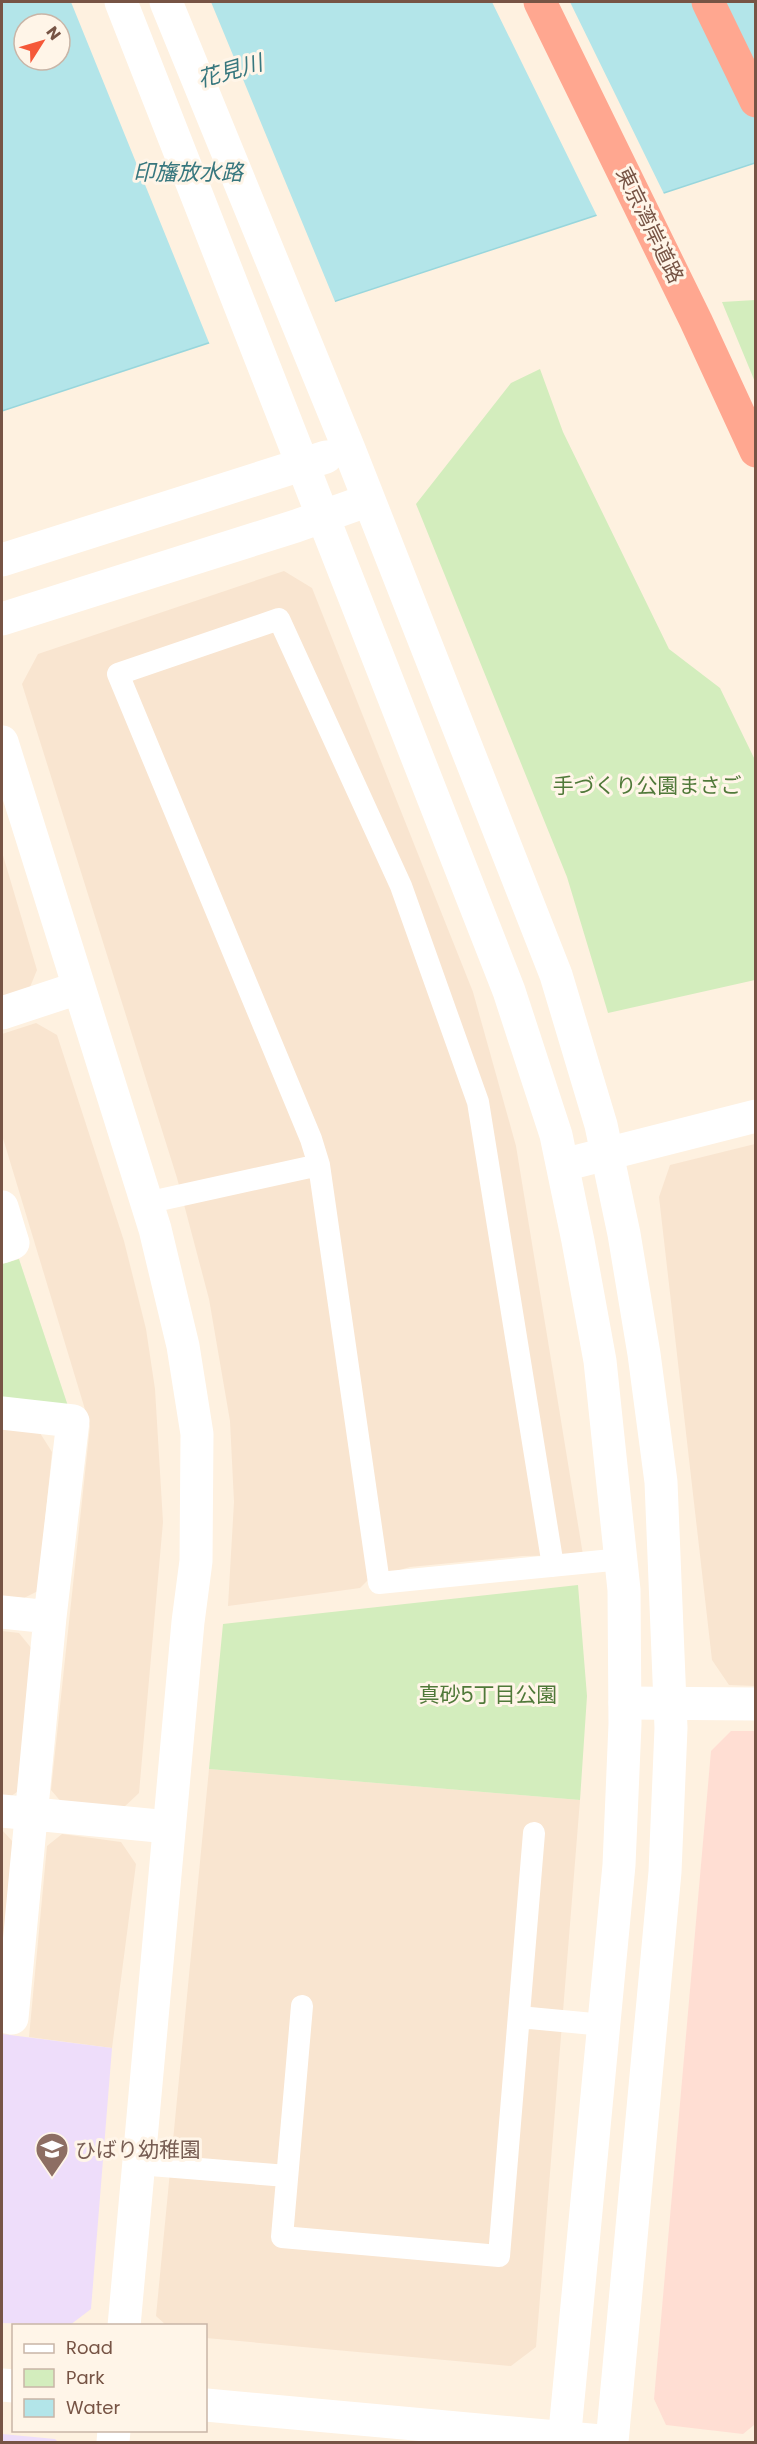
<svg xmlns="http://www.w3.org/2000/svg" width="757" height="2444" font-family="Poppins,'Noto Sans JP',sans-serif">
<rect width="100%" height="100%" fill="#fef1e0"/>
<path fill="#f9e5d0" d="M284 571 312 588 473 992 516 1146 583 1555 522 1556 410 1567 369 1579 360 1588 228 1606 234 1502 230 1421 209 1299 177 1178 22 684 38 654Z
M2 852 37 970 28 992 2 1000Z
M36 1023 57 1035 124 1241 146 1329 155 1389 163 1522 139 1793 122 1809 63 1804 51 1790 90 1426 2 1135V1034Z
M755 1144 756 1686 729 1685 712 1660 659 1197 670 1165Z
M2 1429 40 1433 52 1452 38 1591 24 1598 2 1596Z
M2 1631 19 1633 32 1649 21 1789 3 1802Z
M209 1769 580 1800 536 2347 511 2366 206 2338V2326L166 2325 156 2316Z
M2 1830 14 1843 2 1976Z
M62 1834 121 1842 136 1864 112 2048 29 2037 47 1846Z"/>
<path fill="#ffded3" d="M731 1731H756V2411L754 2425 743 2434 666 2425 654 2399 711 1751Z"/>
<path fill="#eeddfa" d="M2 2034 112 2048 91 2309 70 2325 2 2323Z
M2 2434 55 2439 58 2442H2Z"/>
<path fill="#d3edbd" d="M755 300H756L755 382 722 302Z
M540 369 563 432 669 649 720 688 755 760V980L608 1013 567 877 416 504 511 383Z
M19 1259 69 1409 2 1402V1264Z
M578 1585 587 1696 580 1800 209 1769 223 1624Z"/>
<path fill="#b3e5e9" stroke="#98d6dc" stroke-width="1.5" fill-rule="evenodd" d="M2 2H755V163L2 411ZM24 24H60V60H24Z"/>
<path fill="#fef1e0" d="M71 2H211L336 304 210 345Z
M492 2H570L665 196 598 218Z"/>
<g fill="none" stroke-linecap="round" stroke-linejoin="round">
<path stroke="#fff" stroke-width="22" d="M146 1203 319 1165
M553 1566 478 1102 401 886 279 619 118 674 311 1139 319 1165 379 1583 622 1559
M302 2006 282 2237 499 2256 534 1833
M519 2017 604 2025
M138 2164 287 2176"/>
<path stroke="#fff" stroke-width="33" d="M2 1013 78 988
M563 1165 756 1116
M2 1207 13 1243 2 1247
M2 1413 73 1421 50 1617 12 2018 2 2016
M2 1612 50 1617
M625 1703 756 1704
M2 1811 169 1827"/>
<path stroke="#fff" stroke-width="33" d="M121 2 509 991 556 1135 578 1241 600 1361 624 1590 625 1724 619 1865 564 2442
M166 2 349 449 556 975 601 1125 624 1234 644 1354 661 1482 671 1728 665 1872 612 2442
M2 560 326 457
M2 619 296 526 369 500
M2 742 155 1229 183 1346 197 1434 196 1561 188 1622 124 2326
M2 2385 14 2386
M206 2405 612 2442
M113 2442 114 2430"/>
<path stroke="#ffa790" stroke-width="33" d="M540 2 696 321 756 451
M708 2 756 101"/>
</g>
<defs>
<g id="school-pin" transform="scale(1.725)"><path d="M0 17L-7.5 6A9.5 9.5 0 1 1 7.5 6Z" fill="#8d6e63" stroke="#fff5e8"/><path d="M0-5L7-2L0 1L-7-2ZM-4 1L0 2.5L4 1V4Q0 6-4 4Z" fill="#fff"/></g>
</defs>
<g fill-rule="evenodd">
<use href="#school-pin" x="52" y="2149"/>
</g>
<g text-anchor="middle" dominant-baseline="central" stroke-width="6" stroke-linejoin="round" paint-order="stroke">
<g font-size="21" fill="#775445" stroke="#fff5e8">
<text transform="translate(650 225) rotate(64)">東京湾岸道路</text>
</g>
<g font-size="21" fill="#507939" stroke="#fff5e8">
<text x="647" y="785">手づくり公園まさご</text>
<text x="488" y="1694">真砂5丁目公園</text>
</g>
<g font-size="21" fill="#785e54" stroke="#fff5e8" text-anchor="start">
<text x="75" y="2149">ひばり幼稚園</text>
</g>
<g font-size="22" font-style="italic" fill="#37777e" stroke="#fff5e8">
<text transform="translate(230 71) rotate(-16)">花見川</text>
<text x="188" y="172">印旛放水路</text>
</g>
</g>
<rect width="757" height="2444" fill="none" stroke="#775445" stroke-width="6"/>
<rect x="12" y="2324" width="195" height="108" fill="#fff5e8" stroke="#c9b5a7" stroke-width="1.5"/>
<rect x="24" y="2344" width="30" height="9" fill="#ffffff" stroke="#c9b5a7" stroke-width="1.5"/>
<text x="66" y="2354" font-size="18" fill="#775445">Road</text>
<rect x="24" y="2369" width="30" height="18" fill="#d3edbd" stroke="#c9b5a7" stroke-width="1.5"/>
<text x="66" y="2384" font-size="18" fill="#775445">Park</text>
<rect x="24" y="2399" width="30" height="18" fill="#b3e5e9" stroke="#c9b5a7" stroke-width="1.5"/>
<text x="66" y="2414" font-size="18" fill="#775445">Water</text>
<g transform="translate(42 42) rotate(53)"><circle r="28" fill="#fff5e8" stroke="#c9b5a7" stroke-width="1.5"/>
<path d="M0-4.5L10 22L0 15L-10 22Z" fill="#f55838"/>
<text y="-9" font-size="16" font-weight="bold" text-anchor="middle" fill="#775445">N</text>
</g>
</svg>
